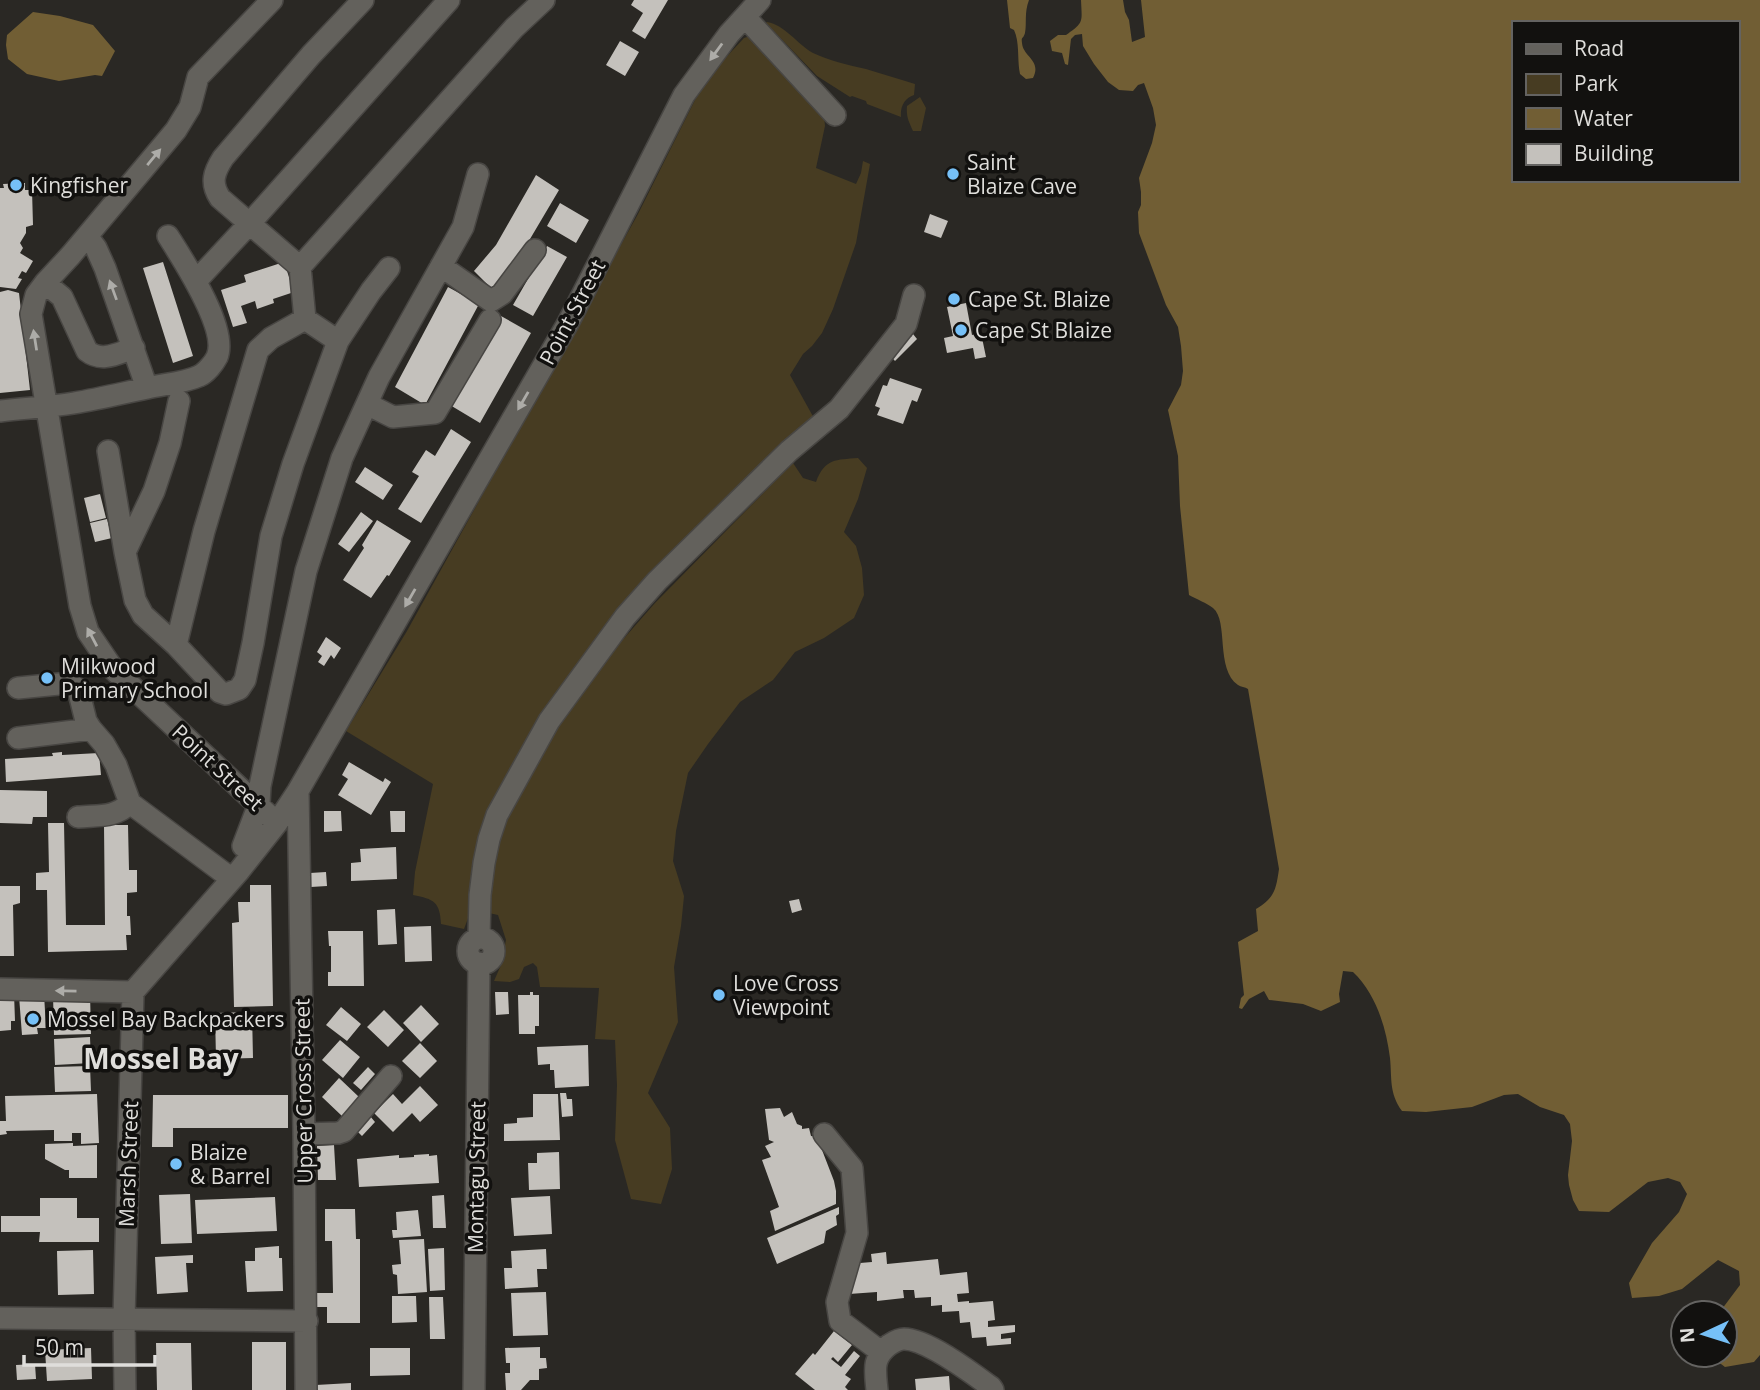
<svg xmlns="http://www.w3.org/2000/svg" width="1760" height="1390" font-family="'Open Sans',sans-serif">
<rect width="100%" height="100%" fill="#2a2824"/>
<path fill="#473c22" d="M767 22C785 25 797 44 813 53 830 61 848 65 866 69 882 74 899 79 915 84L914 95C905 98 900 106 901 117L867 104 866 101 852 96 850 97 817 76 766 23Z
M750 36 824 116 825 126 816 168 856 184 861 173 863 161 870 164 856 243 833 309 822 333 812 346 803 354 790 375 815 420 780 450 538 732 464 929 441 924C440 902 434 899 413 895L415 872 433 784 346 731 407 631 638 214 699 92 717 67 744 38Z
M920 97 926 108 921 131H913C909 122 906 117 907 106Z
M858 458 867 468 858 499 844 532 856 546 862 568 864 595 854 618 824 638 795 652 773 680 740 702 708 744 688 773 676 831 673 861 684 896 681 926 674 967 678 1022 648 1093 670 1128 672 1169 661 1204 631 1199 615 1140 617 1085 615 1040 595 1039 599 988 540 987 537 967 533 963 524 967 519 979 510 982 494 981 501 965 506 940 498 915 489 913 494 838 540 751 582 690 619 644 655 603 793 463 803 478 816 482C825 458 836 460 858 458Z"/>
<path fill="#715e34" fill-rule="evenodd" d="M1007 0H1029C1024 13 1027 23 1025 33 1023 40 1021 36 1022 43 1023 57 1042 60 1033 78L1026 79 1020 74C1017 60 1020 43 1014 30L1010 28Z
M1081 0H1123L1125 12 1129 20 1132 42 1145 37 1141 0H1760V1355L1754 1362 1725 1367 1713 1358 1712 1355H1725V1313H1719L1740 1285 1739 1271 1718 1260 1682 1289 1659 1296 1632 1298 1629 1283 1652 1243 1679 1212 1687 1194 1680 1182 1668 1178 1648 1182 1609 1212 1579 1211 1573 1200 1569 1185 1568 1175 1572 1141 1570 1124 1564 1115 1540 1107 1518 1094 1504 1095 1472 1107 1426 1112 1402 1111C1389 1093 1392 1079 1390 1058 1386 1027 1376 994 1353 972L1343 971 1339 994 1340 1002 1321 1011 1303 1004 1269 1000 1264 991 1249 999 1242 1009 1239 1008 1241 998 1244 995 1238 942 1258 931 1256 909C1275 898 1276 889 1279 869L1248 689C1245 687 1241 687 1238 685 1215 669 1229 621 1213 608 1207 603 1196 599 1189 595L1180 506 1178 456 1168 410 1181 385 1183 371 1181 346 1178 327 1166 305 1139 233 1138 212 1141 205V192L1139 178 1152 143 1156 125 1153 108 1144 83 1138 85 1133 91 1119 90 1108 82 1094 64 1083 46 1082 34 1075 35 1071 39 1068 65 1065 64 1062 53 1052 51 1050 41 1058 35H1066C1084 22 1082 23 1081 0ZM1513 23H1737V180H1513Z
M33 12 60 16 93 25 115 51 102 76 95 75 59 81 27 74 8 59 6 45 7 35Z"/>
<path fill="#c4c1bc" d="M634 0H668L645 39 632 31 643 13 631 5Z
M620 41 639 52 625 76 606 65Z
M536 175 559 190 517 261 493 290 474 271 496 245Z
M25 183V190H32L33 225 26 227V233L20 243 23 248 20 253 33 261 26 273 22 271 18 278 22 279 16 289 0 287V188H4L3 184Z
M560 203 589 220 576 243 547 226Z
M930 214 948 221 941 238 924 232Z
M547 246 567 257 533 316 513 305Z
M163 262 193 356 173 363 143 268Z
M284 262 294 292 273 299 274 303 257 309 255 301 241 306 247 323 233 327 221 290 246 282 244 275Z
M448 287 479 304 425 405 395 387Z
M8 290 19 293 30 390 0 393V292Z
M966 303 972 335 981 333 986 357 975 359 973 348 947 353 944 338 953 336 947 307Z
M501 316 531 333 480 423 450 405Z
M913 334 917 339 895 361 888 353 909 335 911 337Z
M890 378 922 389 917 402 912 400 903 424 877 415 880 408 875 406 883 385 887 386Z
M451 429 471 442 421 523 398 509 419 476 412 472 426 450 435 456Z
M365 467 393 485 383 500 355 482Z
M100 494 106 518 90 522 84 498Z
M361 512 373 521 349 552 338 544Z
M107 519 112 538 95 542 90 523Z
M377 520 411 541 389 576 387 575 371 598 343 580 364 548 362 545Z
M326 637 341 648 334 659 331 655 324 666 318 662 322 656 317 652Z
M62 752V755L99 753 101 775 6 782 5 759 53 756 52 753Z
M349 762 383 782 385 778 391 782 371 815 338 795 348 779 342 775Z
M0 790 47 791V817H33L32 824 0 823Z
M324 811H341L342 831 324 832Z
M390 811H405V832H391Z
M48 823H64L66 925H105L104 825H128L129 870H137V892L127 893V916H130L131 935H126L127 950 48 952 47 890H36V873L49 872Z
M396 847 397 879 351 881V863L361 862 360 849Z
M326 872 327 886 311 887 310 873Z
M250 885H271L273 1006 234 1007 232 923 239 922 238 902H250Z
M0 886H20V903L13 905 14 956H0Z
M799 899 802 910 792 913 789 901Z
M395 909 397 944 378 945 377 910Z
M431 926 432 961 405 962 404 927Z
M328 931H363L364 986H328V972H331V946H329Z
M495 992H508L509 1014 496 1015Z
M530 992H533V995H539V1026H535V1034H519L518 995H530Z
M14 993 15 1021H11V1030L0 1031V994Z
M90 993 91 1034 54 1035 53 994Z
M44 994 46 1028H37L38 1034 22 1035 19 996Z
M421 1005 439 1024 421 1042 403 1023Z
M341 1007 361 1024 347 1041 326 1025Z
M384 1010 404 1030 388 1047 367 1027Z
M252 1012 253 1058 216 1059 215 1013Z
M90 1037 91 1063 55 1065 54 1039Z
M340 1040 360 1057 343 1078 322 1060Z
M420 1043 437 1061 420 1078 402 1061Z
M588 1045 589 1086 555 1088 554 1070H550V1064L538 1065 537 1047Z
M90 1066 91 1091 55 1092 54 1067Z
M368 1067 375 1074 361 1090 353 1083Z
M339 1078 359 1097 342 1116 322 1097Z
M420 1086 438 1105 420 1122 412 1113 393 1132 374 1113 393 1094 402 1104Z
M560 1093H566L567 1099H572L573 1116 562 1117Z
M97 1094 99 1143 81 1144V1133H72V1141H54V1130L6 1131 7 1134 0 1135V1121H6L5 1096Z
M533 1094H558L560 1140 504 1141V1124L517 1123V1118L533 1117Z
M153 1095H288V1128H173V1147H152Z
M780 1108 784 1117 792 1112 797 1124 802 1126V1129L809 1128 811 1136 817 1137 834 1181 836 1191V1204L775 1231 770 1211 779 1207 762 1160 771 1157 765 1146 774 1142 769 1140 765 1109Z
M370 1116 375 1122 362 1136 356 1130Z
M73 1143V1146L97 1145V1178H69V1170H65L45 1159V1144Z
M334 1145 336 1180H318L317 1146Z
M559 1152 560 1189 529 1190 528 1163H537V1153Z
M429 1154V1156L437 1155 439 1183 359 1187 357 1159 399 1155V1158L414 1157V1155Z
M190 1194 192 1243 161 1244 159 1195Z
M444 1195 446 1228H433L432 1196Z
M550 1196 552 1234 514 1236 511 1198Z
M275 1197 277 1231 197 1234 195 1200Z
M40 1198H77V1218H99V1242H39L40 1232H1V1216H40Z
M839 1207V1214L836 1216 837 1225 826 1231 824 1243 777 1264 767 1238Z
M325 1209H355L356 1239H360V1323H327V1307H314V1293H333L332 1241H325Z
M418 1210 421 1236 393 1238 392 1230H397L396 1212Z
M424 1239 427 1292 398 1294 397 1275 393 1274 392 1265 401 1264 399 1240Z
M279 1246V1258H282L283 1291 247 1292 245 1261H255V1248Z
M444 1248 445 1290 430 1291 428 1249Z
M546 1249 547 1269H537L538 1287 505 1289 504 1268H512L511 1251Z
M93 1250 94 1294 58 1295 57 1251Z
M886 1252 887 1264 938 1259 940 1275 967 1272 969 1293 957 1294 958 1302 969 1301V1303L993 1301 995 1320 988 1321V1327L1015 1325V1332L1001 1334V1339L1011 1338V1344L987 1346 986 1337 972 1338 970 1322 960 1323 959 1311 942 1312V1305L931 1306V1297L915 1298 914 1290H903L904 1298 877 1301V1292L849 1294 859 1254 860 1263 872 1262 871 1254Z
M193 1255V1263H186L188 1292 157 1294 155 1257Z
M546 1292 548 1335 513 1336 511 1293Z
M392 1296H416L417 1322 392 1323Z
M429 1297H443L445 1339H430Z
M834 1331 852 1345 838 1362 833 1357 831 1359 841 1367 854 1351 860 1356 845 1375 851 1379 845 1387 848 1390H815L795 1374 813 1353 815 1355Z
M252 1342H286V1390H252Z
M156 1343H191L192 1390H157Z
M540 1347V1358H546L547 1368 539 1369V1380H530L521 1390H506L505 1373H510V1363H506L505 1348Z
M91 1348 92 1379 47 1381 45 1350Z
M370 1348H410V1375L370 1376Z
M35 1364 36 1379 17 1380 16 1365Z
M949 1376 950 1390H916L915 1379Z
M351 1383V1390H317L316 1385Z"/>
<g fill="none" stroke-linecap="round" stroke-linejoin="round">
<g stroke="#484643" stroke-width="24">
<path id="minor" d="M272 0 198 77 190 107 176 130 71 255 45 283 36 295 31 314 80 606 88 632 113 669 277 823
M363 0 311 55 223 158C214 172 210 183 220 198L300 267 514 28 544 0
M745 17 835 115
M87 236 96 248 105 268 147 388
M441 266 491 301 502 294 535 250
M300 267 305 319 338 341 371 291 389 268
M196 281 250 223 449 0
M45 283 62 297 87 351C102 363 118 353 134 348
M305 319 271 338 258 350 204 531 176 645 220 692 226 694 239 689 245 680 253 643 271 536 293 464 338 341
M367 404 393 417 435 413 490 320
M0 411C25 408 50 407 74 403 99 399 123 393 147 388 164 384 184 383 199 376 206 373 214 363 217 357 229 329 183 260 168 236
M108 451 125 552
M176 645 143 615 135 600 125 552 154 491 170 443 179 401
M18 688 69 683 78 689 86 721 91 729 104 744 116 765 130 803 232 879
M18 738 91 729
M298 791 304 1134 306 1390
M78 817C99 815 115 818 130 803
M243 846 259 804 260 786 306 571 342 458 379 377 463 227 478 174
M479 938 480 895 484 863 489 839 497 815 549 721 625 617 657 581 789 451 839 409 906 324 914 295
M468 951a13 13 0 1 1 26 0a13 13 0 1 1-26 0Z
M0 989 133 992
M304 1134 338 1133 344 1131 391 1076
M824 1134 852 1168 857 1233 837 1302 840 1321 881 1352
M0 1318 307 1321
M125 1390 124 1318 133 992 239 871 277 823 298 791 568 323 684 95 729 34 760 0
M474 1390 479 963
M877 1390C875 1370 872 1358 889 1345 894 1342 898 1339 904 1339 927 1339 972 1373 991 1387L993 1390"/>
</g>
<use href="#minor" stroke="#63615c" stroke-width="21"/>
</g>
<defs><path id="oneway-solid" d="M-6-.8H1V-3.2L6.5 0L1 3.2V.8H-6Z" transform="scale(1.75)"/></defs>
<g fill="#adaca8">
<use href="#oneway-solid" transform="translate(716 52) rotate(126)"/>
<use href="#oneway-solid" transform="translate(154 157) rotate(-50)"/>
<use href="#oneway-solid" transform="translate(113 290) rotate(-110)"/>
<use href="#oneway-solid" transform="translate(35 340) rotate(-99)"/>
<use href="#oneway-solid" transform="translate(523 401) rotate(120)"/>
<use href="#oneway-solid" transform="translate(410 598) rotate(120)"/>
<use href="#oneway-solid" transform="translate(92 637) rotate(-118)"/>
<use href="#oneway-solid" transform="translate(66 991) rotate(-179)"/>
</g>
<g fill="#76c0f7" stroke="#12110f" stroke-width="2.5">
<circle cx="953" cy="174" r="7"/>
<circle cx="16" cy="185" r="7"/>
<circle cx="954" cy="299" r="7"/>
<circle cx="961" cy="330" r="7"/>
<circle cx="47" cy="678" r="7"/>
<circle cx="719" cy="995" r="7"/>
<circle cx="33" cy="1019" r="7"/>
<circle cx="176" cy="1164" r="7"/>
</g>
<g text-anchor="middle" dominant-baseline="central" stroke-width="7" stroke-linejoin="round" paint-order="stroke">
<g font-size="21" fill="#dfdedb" stroke="#12110f" text-anchor="start">
<text x="967" y="162">Saint<tspan x="967" dy="24">Blaize Cave</tspan></text>
<text x="30" y="185">Kingfisher</text>
<text x="968" y="299">Cape St. Blaize</text>
<text x="975" y="330">Cape St Blaize</text>
<text x="61" y="666">Milkwood<tspan x="61" dy="24">Primary School</tspan></text>
<text x="733" y="983">Love Cross<tspan x="733" dy="24">Viewpoint</tspan></text>
<text x="47" y="1019">Mossel Bay Backpackers</text>
<text x="190" y="1152">Blaize<tspan x="190" dy="24">&amp; Barrel</tspan></text>
</g>
<g font-size="21" fill="#dfdedb" stroke="#12110f">
<text transform="translate(572 312) rotate(-62)">Point Street</text>
<text transform="translate(218 767) rotate(43)">Point Street</text>
<text transform="translate(303 1091) rotate(-91)">Upper Cross Street</text>
<text transform="translate(128 1164) rotate(-88)">Marsh Street</text>
<text transform="translate(476 1177) rotate(-89)">Montagu Street</text>
</g>
<g font-size="28" font-weight="bold" fill="#dfdedb" stroke="#12110f">
<text x="161" y="1058">Mossel Bay</text>
</g>
</g>
<rect x="1512" y="21" width="228" height="161" fill="#12110f" stroke="#646361" stroke-width="2"/>
<rect x="1526" y="44" width="35" height="10" fill="#63615c" stroke="#646361" stroke-width="2"/>
<text x="1574" y="56" font-size="21" fill="#dfdedb">Road</text>
<rect x="1526" y="74" width="35" height="21" fill="#473c22" stroke="#646361" stroke-width="2"/>
<text x="1574" y="91" font-size="21" fill="#dfdedb">Park</text>
<rect x="1526" y="108" width="35" height="21" fill="#715e34" stroke="#646361" stroke-width="2"/>
<text x="1574" y="126" font-size="21" fill="#dfdedb">Water</text>
<rect x="1526" y="144" width="35" height="21" fill="#c4c1bc" stroke="#646361" stroke-width="2"/>
<text x="1574" y="161" font-size="21" fill="#dfdedb">Building</text>
<g transform="translate(1704 1334) rotate(266)"><circle r="33" fill="#12110f" stroke="#646361" stroke-width="2"/>
<path d="M0-5L12 26L0 18L-12 26Z" fill="#76c0f7"/>
<text y="-10" font-size="19" font-weight="bold" text-anchor="middle" fill="#dfdedb">N</text>
</g>
<path d="M24 1355v10h131v-10" fill="none" stroke="#dfdedb" stroke-width="3.5"/>
<text x="35" y="1355" font-size="21" fill="#dfdedb" stroke="#12110f" stroke-width="5" paint-order="stroke">50 m</text>
</svg>
